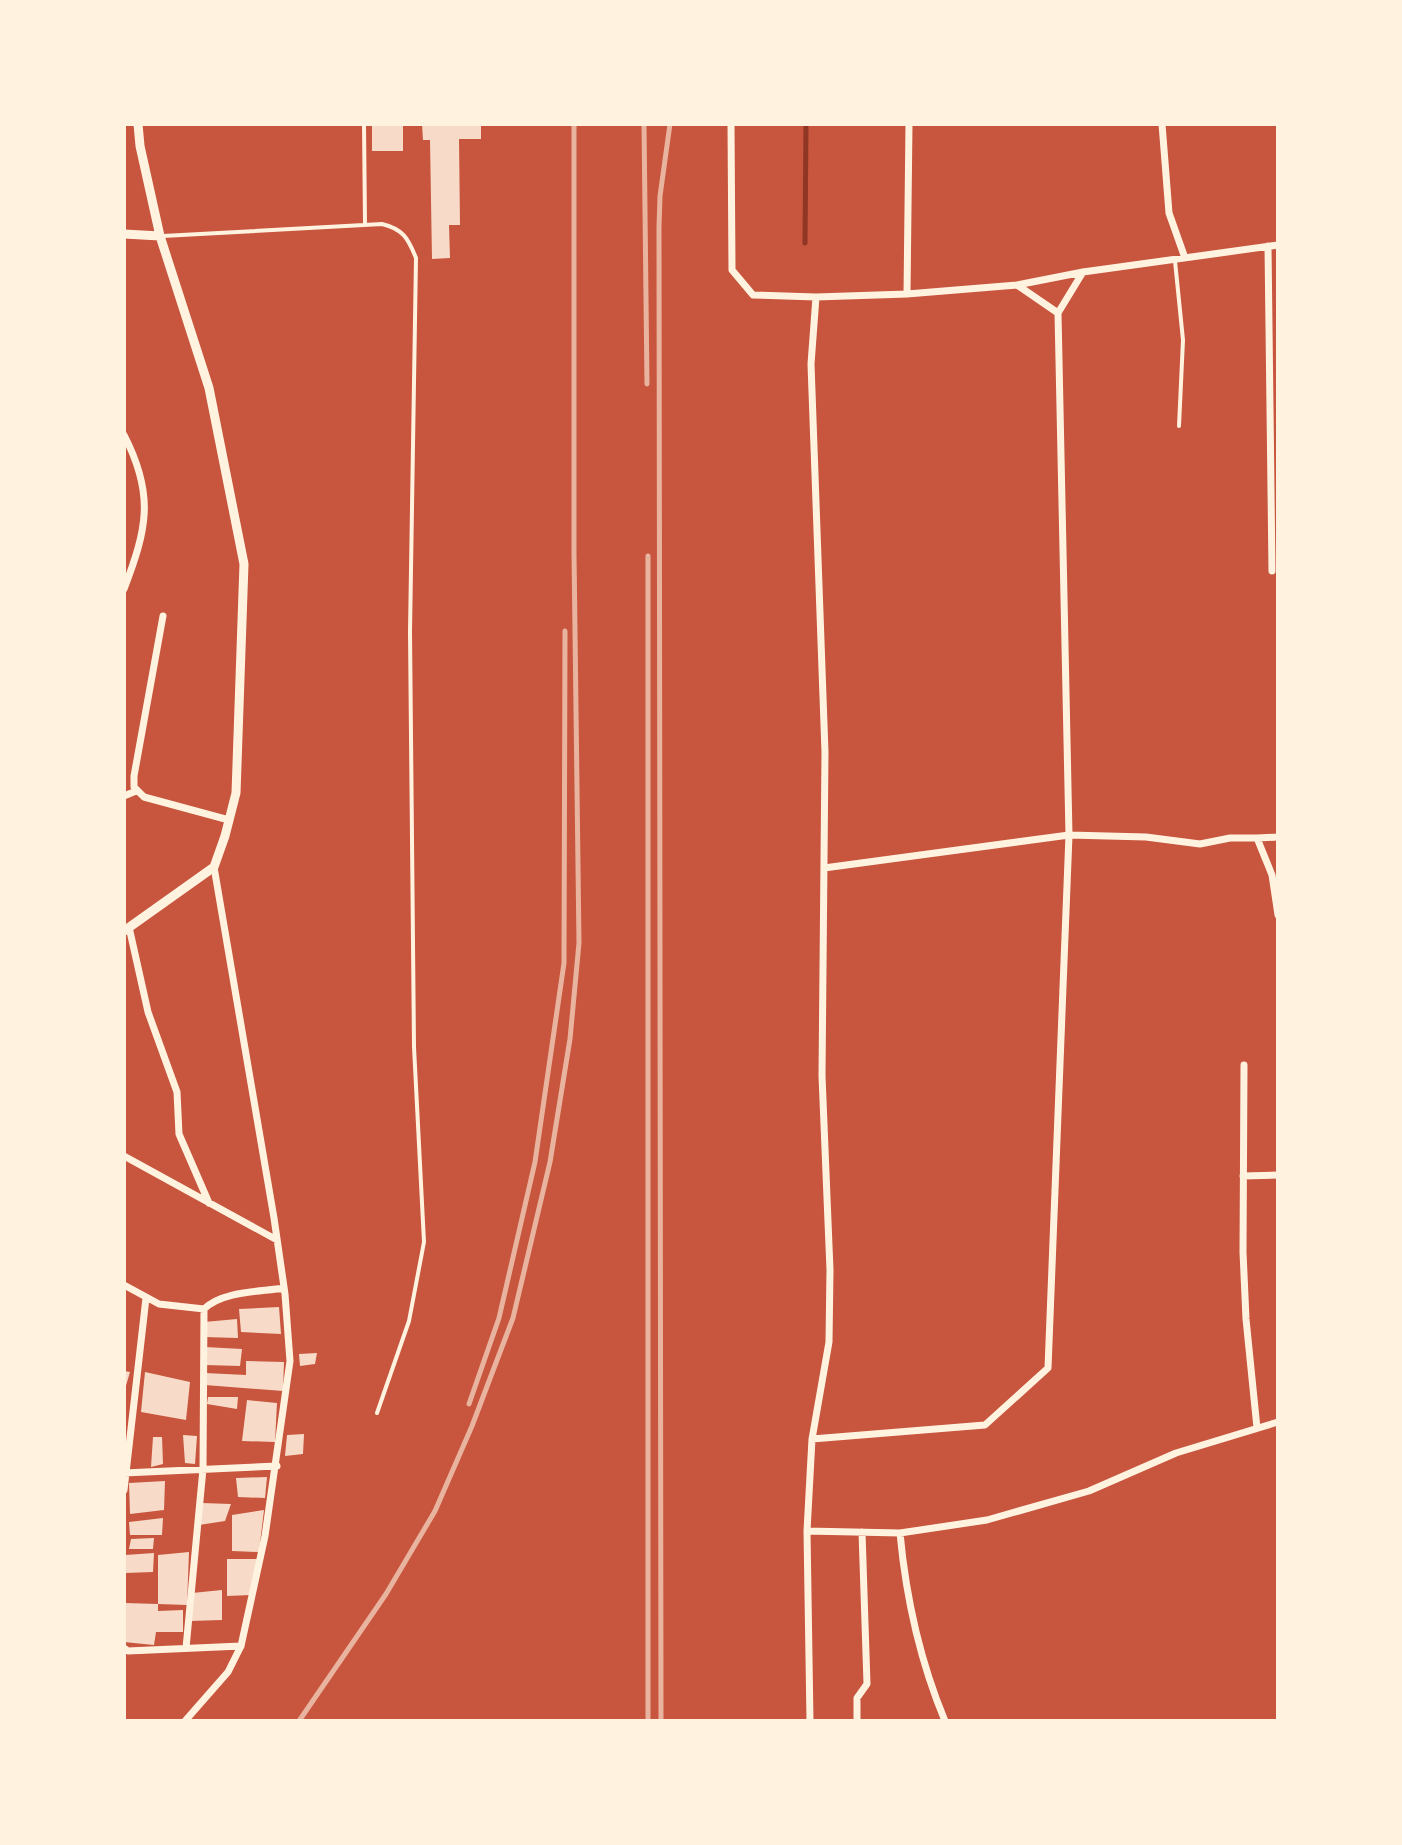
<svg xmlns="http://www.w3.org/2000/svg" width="1402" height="1845" font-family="Overpass,sans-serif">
<rect width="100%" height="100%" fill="#c8553d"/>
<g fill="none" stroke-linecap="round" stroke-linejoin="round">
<path stroke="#8f3625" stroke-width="5" d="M805 243 806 124"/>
</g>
<path fill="#f7dbc8" d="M372 124H403V151H372Z
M422 124H481V139H459L460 225H449L450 258 432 259 430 140H423Z
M279 1307 281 1334 241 1332 239 1309Z
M237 1319 238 1338 204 1337V1322Z
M205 1347 242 1349 240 1366 205 1365Z
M317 1353 315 1364 300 1366 299 1354Z
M246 1361 284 1362 283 1391 205 1385V1373L246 1375Z
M124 1371 130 1372 125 1389H124Z
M145 1372 190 1382 186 1420 141 1412Z
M208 1397H238L237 1409 207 1404Z
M247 1400 277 1403 275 1442 242 1441Z
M304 1434 303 1454 285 1456 287 1435Z
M183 1435 197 1436 195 1464 185 1463Z
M153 1437H162L163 1464 151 1467Z
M267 1477 265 1498 238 1497 236 1478Z
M165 1481 164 1510 130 1514 129 1483Z
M202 1503 231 1504 225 1521 199 1525Z
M264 1510 259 1552 232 1551V1515Z
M163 1518 162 1535H130L129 1522Z
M154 1538 153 1549H129L131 1539Z
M189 1552 187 1605 158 1604V1555Z
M154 1553 153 1572 125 1573V1555Z
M227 1559H259L251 1595 227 1596Z
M222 1590V1620L190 1621 192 1593Z
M125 1603 158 1604V1611L183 1610V1632H156L154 1645 124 1642Z"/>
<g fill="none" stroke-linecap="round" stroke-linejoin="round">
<path stroke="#fff3e0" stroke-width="4" d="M364 124 365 224
M163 236 382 224C403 229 408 238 416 258L410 632 414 1047 424 1242 409 1321 377 1413
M1175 261 1183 340 1179 426"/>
<path stroke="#fff3e0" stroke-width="7" d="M731 124 732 270 753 295 816 297 907 294 1017 285 1058 313
M1162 124 1169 213 1185 258
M1268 246 1272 571
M1017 285 1083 272 1278 245
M907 294 909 124
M816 297 811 364 825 752 822 1076 830 1270 829 1342 812 1439 807 1531 900 1533 987 1520 1089 1491 1176 1453 1278 1422
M124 435C155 495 147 529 124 589
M163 616 134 776V787L144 797 229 820
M124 796 136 791
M1257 838 1278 837
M824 868 1069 835 1146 837 1200 844 1230 838H1257L1272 875 1278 915
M129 927 148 1012 177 1092 179 1134 209 1203
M1244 1065 1243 1252 1246 1319 1257 1428
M124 1156 277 1240
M1243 1176 1278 1175
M124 1285 159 1304 204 1309 203 1469 186 1648
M204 1309C222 1291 259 1292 284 1288
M812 1439 985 1425 1048 1368 1069 835 1058 313 1083 272
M124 1473 277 1466
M124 1490 146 1298
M807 1531 810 1721
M900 1533C906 1598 920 1661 945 1721
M124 1648 128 1651 241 1646
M185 1721 228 1672 241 1646 265 1536 290 1361 285 1294 274 1218 214 867
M857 1721V1698L867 1684 862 1532"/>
<path stroke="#fff3e0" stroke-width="9" d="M124 234 160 236
M124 931 214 867 225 836 236 793 244 564 209 388 160 236 140 146 138 124"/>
<path stroke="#e9b49f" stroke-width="5" d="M644 124 647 384
M648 556V1721
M469 1404 499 1318 535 1162 564 963 565 631
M299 1721 386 1594 435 1511 472 1426 513 1318 550 1162 570 1039 579 943 574 553V124
M661 1721 659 227 660 196 670 124"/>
</g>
<rect width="1402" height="1845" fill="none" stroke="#fff3e0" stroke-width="252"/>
</svg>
